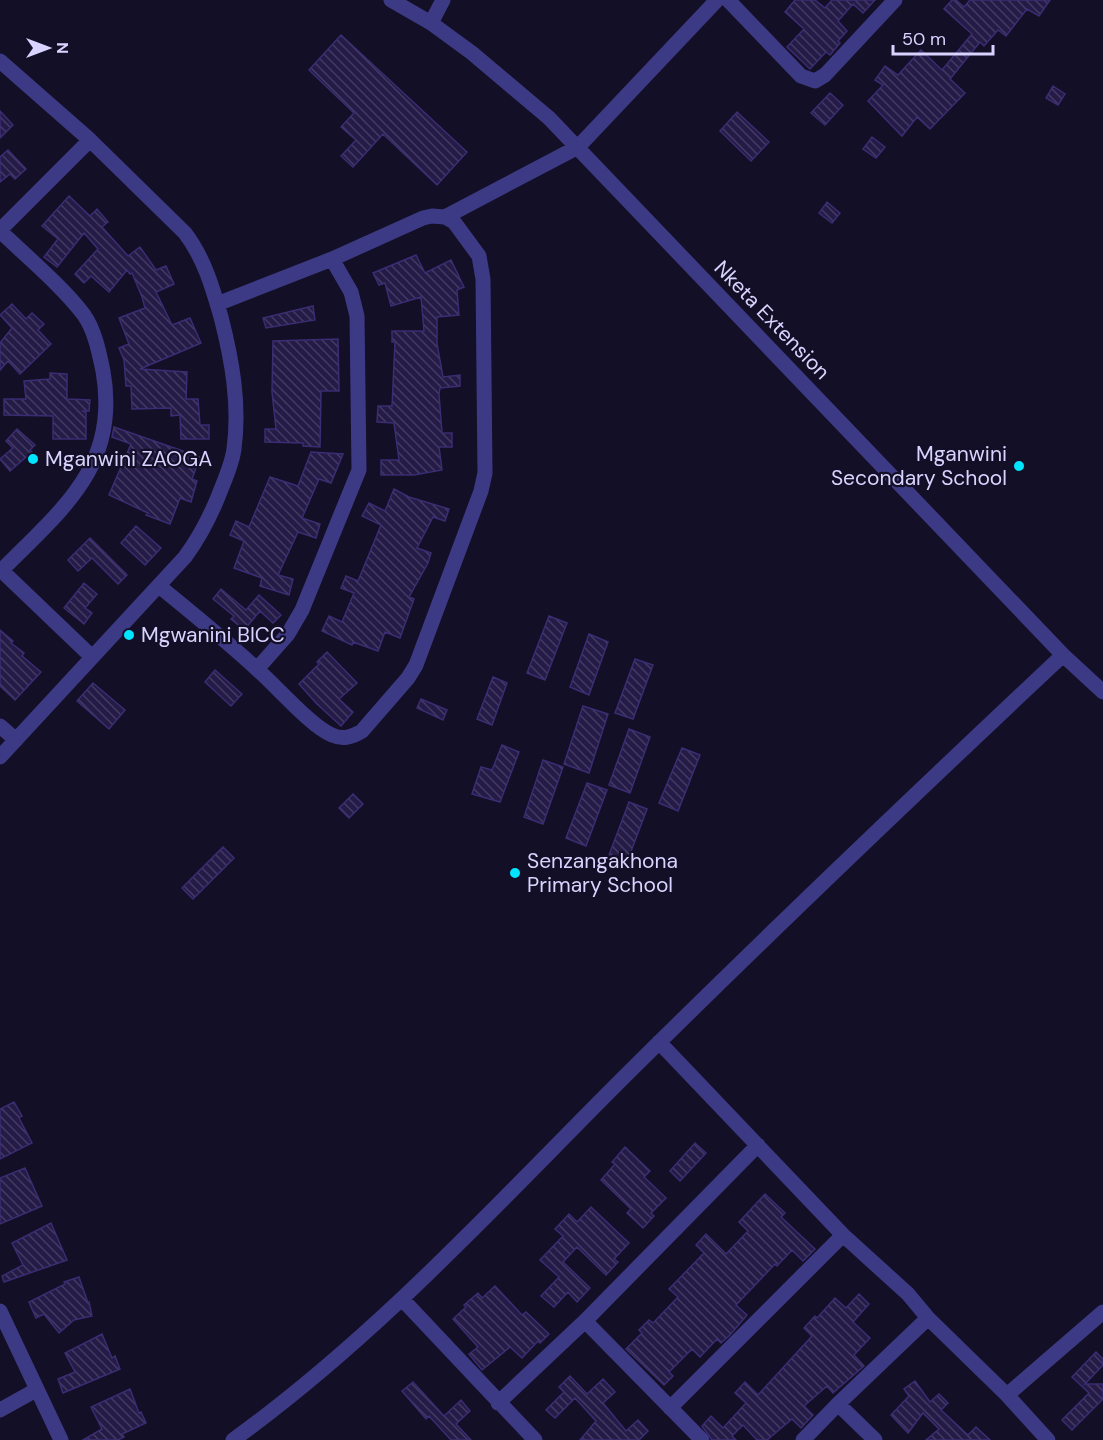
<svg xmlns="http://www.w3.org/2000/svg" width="1103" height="1440" font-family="'DM Sans',sans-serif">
<defs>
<pattern id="building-back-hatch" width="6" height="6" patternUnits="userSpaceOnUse" patternTransform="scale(1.5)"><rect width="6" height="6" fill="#241b47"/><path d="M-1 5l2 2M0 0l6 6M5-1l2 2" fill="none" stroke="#433b63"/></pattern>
</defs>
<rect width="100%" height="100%" fill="#130f26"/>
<path fill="url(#building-back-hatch)" stroke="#3b2d73" stroke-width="1.5" d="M795 0H815L825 8 832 0H875L863 13 853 4 838 21 847 31 838 41 840 43 830 55 826 52 810 69 787 47 804 29 785 12Z
M952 0H956L964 7 970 0H1050L1039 16 1027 9 1006 36 998 30 984 46 980 42 950 79 965 93 930 129 917 117 902 136 868 101 883 85 875 80 885 66 898 75 921 50 942 70 972 34 944 9Z
M341 35 467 152 437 185 383 134 353 167 341 156 356 140 341 127 354 113 309 70Z
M1053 86 1065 94 1058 105 1046 98Z
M830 93 843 105 825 125 811 113Z
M0 111 13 125 0 138Z
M737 112 769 142 751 161 720 131Z
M872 137 885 147 876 158 863 149Z
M8 150 26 169 15 179 10 174 0 182V157Z
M69 196 90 216 97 209 108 222 102 227 128 256 140 247 156 270 166 266 174 284 156 292 172 325 190 318 201 343 140 369 187 372 186 399H198L200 425H209V439H181L180 415 171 416V408L132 409 131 386H126L124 360 119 348 129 344 119 318 145 308 142 297 132 273 130 274 127 270 109 292 91 276 84 283 75 274 98 249 84 233 57 267 44 257 58 239 42 226Z
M827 202 840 213 832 223 819 213Z
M416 255 425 273 451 260 464 287 457 290 459 315 437 317V344L443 377 460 375V386L440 388 439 394 442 433H452V447H439L442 470 414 475H381V460H399L394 423 377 422 378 406H392L395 342H392V331H424L421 297 391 306 385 283 379 285 373 273Z
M12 304 26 319 32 313 44 324 38 330 51 344 20 374 8 361 0 370V343L12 328 0 315Z
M313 306 315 320 266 328 263 318Z
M338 339 339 391H321L320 447 303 446V443L265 442V429H276L272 392 273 341Z
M50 373 67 374V399L90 400 89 411H82L86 412V439H53V416L4 415V399H26L24 381 50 379Z
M114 427 200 457 192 479 197 481 191 502 180 498 170 524 146 515 148 513 109 495 131 444 112 437Z
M17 429 35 445 30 450 32 452 10 471 0 459 13 448 6 441Z
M311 452 343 454 331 483 319 479 302 518 320 524 316 538 298 532 278 575 293 579 289 595 260 586 262 578 234 568 244 541 230 535 236 521 249 527 270 477 298 486Z
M394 489 409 497 449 509 445 521 433 517 417 548 431 553 428 563 409 597 414 599 400 638 385 632 378 651 353 642 352 645 322 631 329 616 342 622 354 593 341 588 346 576 358 581 381 525 362 516 369 503 385 511Z
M136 526 161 548 145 565 121 543Z
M90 538 127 575 118 584 92 558 78 571 68 560Z
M84 583 97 594 85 608 92 613 84 624 64 608Z
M221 589 246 610 259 595 281 615 273 623 260 611 244 630 231 619 234 616 213 599Z
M549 616 567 623 545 680 527 673Z
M0 630 13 641 11 643 24 653 22 656 41 672 15 700 0 686Z
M589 634 608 642 589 695 570 687Z
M327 652 357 683 339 699 353 712 341 726 317 704 299 684 319 664 317 662Z
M635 659 653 665 633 719 615 713Z
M215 670 242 694 231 706 205 682Z
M493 677 507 683 492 725 477 719Z
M93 683 125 710 109 729 77 701Z
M421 699 447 710 443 720 417 708Z
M583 706 608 714 589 773 564 764Z
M629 729 650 737 630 793 609 785Z
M502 745 519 752 500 802 472 794 481 767 492 770Z
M682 748 700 755 678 811 659 803Z
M543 760 563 767 543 824 524 817Z
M587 783 607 790 586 846 566 838Z
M353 794 363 804 349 818 339 808Z
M629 802 647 809 627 862 609 855Z
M223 847 234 858 193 899 182 888Z
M14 1102 22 1116 19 1118 32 1143 0 1159V1109Z
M695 1143 706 1153 680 1181 670 1171Z
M625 1147 650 1171 644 1177 666 1198 651 1213 654 1216 643 1228 627 1213 631 1209 601 1180 615 1164 612 1162Z
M25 1168 42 1206 0 1224V1178Z
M765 1194 785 1213 781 1217 815 1249 803 1261 792 1250 777 1266 775 1264 736 1305 747 1315 730 1335 721 1343 717 1339 700 1357 692 1349 669 1372 673 1376 664 1385 626 1349 642 1333 639 1330 649 1320 653 1323 678 1297 669 1289 704 1253 696 1245 706 1234 726 1254 748 1231 739 1222Z
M591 1207 629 1243 614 1259 618 1262 606 1275 577 1247 563 1262 590 1288 577 1302 568 1292 554 1307 541 1296 559 1277 540 1260 563 1236 555 1229 569 1214 577 1222Z
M51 1223 67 1260 4 1282 2 1276 23 1265 12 1243Z
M79 1277 88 1303 89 1302 92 1316 74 1320 59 1333 44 1314 36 1318 29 1302 65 1284 64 1282Z
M495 1286 522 1315 526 1312 549 1334 540 1343 538 1341 522 1358 510 1347 482 1370 469 1354 478 1347 453 1319 466 1307 464 1305 478 1293 482 1298Z
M859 1294 869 1304 853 1322 870 1338 854 1355 864 1366 833 1393 827 1386 804 1406 813 1415 801 1428 792 1419 767 1440H757L743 1425 732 1436 736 1440H712L702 1426 711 1416 723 1428 746 1403 735 1393 745 1382 758 1395 812 1336 804 1328 815 1316 817 1318 835 1298 846 1308Z
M102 1334 112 1358 115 1356 120 1369 63 1393 58 1379 75 1372 65 1353Z
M1096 1352 1103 1359V1365L1085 1384H1103V1399L1072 1430 1062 1420 1089 1393 1072 1377Z
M570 1376 587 1394 603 1379 615 1392 603 1403 626 1431 638 1420 648 1431 639 1440H580L596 1421 575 1398 555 1418 546 1410 564 1392 559 1387Z
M915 1381 930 1402 939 1394 948 1403 941 1410 968 1435 976 1427 990 1440H926L939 1429 923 1413 908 1433 891 1415 909 1396 904 1389Z
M413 1382 444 1416 461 1400 470 1411 456 1424 471 1440H451L429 1416 426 1419 402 1391Z
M130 1389 139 1413 141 1412 146 1423 122 1434 124 1437 118 1440H83L102 1429 91 1407Z"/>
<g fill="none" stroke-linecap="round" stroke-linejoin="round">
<path stroke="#3d3a85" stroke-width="15" d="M391 0 431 23 472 53 549 118 1063 655 1103 692
M728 0 801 76 815 81 825 75 895 0
M431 23 443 0
M0 61 90 140 185 233C204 258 212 286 221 317 232 360 240 404 234 449 232 465 224 481 218 497 209 519 199 538 185 557L0 757
M445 217 578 147 717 0
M0 230 90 140
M0 231C26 256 63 287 84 315 95 331 99 352 103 371 120 466 62 509 2 570
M0 569 92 657
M159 586C193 614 228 642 260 672 277 687 313 728 332 735 343 740 352 737 362 731L408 678 416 665 481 491 485 473 483 279 479 256 454 222 445 217 432 216 423 218 332 259 217 304
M257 669 288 634 302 610 359 470 357 316 351 292 332 259
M0 726 16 740
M659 1042 843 1235 908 1294 928 1318 1007 1395 1048 1440
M402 1299 535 1440
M0 1311 61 1440
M585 1321 702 1440
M1007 1395 1103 1312
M498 1403 585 1321 758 1145
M838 1404 875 1440
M670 1408 843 1235
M0 1410 36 1390
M233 1440C376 1337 496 1205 620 1081 766 936 914 795 1063 655
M803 1440 838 1404 928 1318"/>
</g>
<g fill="#00e5ff" stroke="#130f26" stroke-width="2">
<circle cx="33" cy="459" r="6"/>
<circle cx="1019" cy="466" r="6"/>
<circle cx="129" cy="635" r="6"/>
<circle cx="515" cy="873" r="6"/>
</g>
<g text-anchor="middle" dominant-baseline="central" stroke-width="4.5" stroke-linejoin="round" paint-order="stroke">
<g font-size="21" fill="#d9d4ff" stroke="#130f26">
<text transform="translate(772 320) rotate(46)">Nketa Extension</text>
</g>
<g font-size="21" fill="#d9d4ff" stroke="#130f26" text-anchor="start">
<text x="1007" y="454" text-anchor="end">Mganwini<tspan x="1007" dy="24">Secondary School</tspan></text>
<text x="45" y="459">Mganwini ZAOGA</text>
<text x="141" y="635">Mgwanini BICC</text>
<text x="527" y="861">Senzangakhona<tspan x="527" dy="24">Primary School</tspan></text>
</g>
</g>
<g transform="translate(48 48) rotate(90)" stroke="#130f26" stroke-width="4.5" paint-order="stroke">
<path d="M0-4.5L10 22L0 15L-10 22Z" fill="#d9d4ff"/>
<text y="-9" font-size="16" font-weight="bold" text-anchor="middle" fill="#d9d4ff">N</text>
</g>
<path d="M893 45v9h100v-9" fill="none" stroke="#d9d4ff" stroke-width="3"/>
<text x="902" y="45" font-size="18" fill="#d9d4ff" stroke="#130f26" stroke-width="4.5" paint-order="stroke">50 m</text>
</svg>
